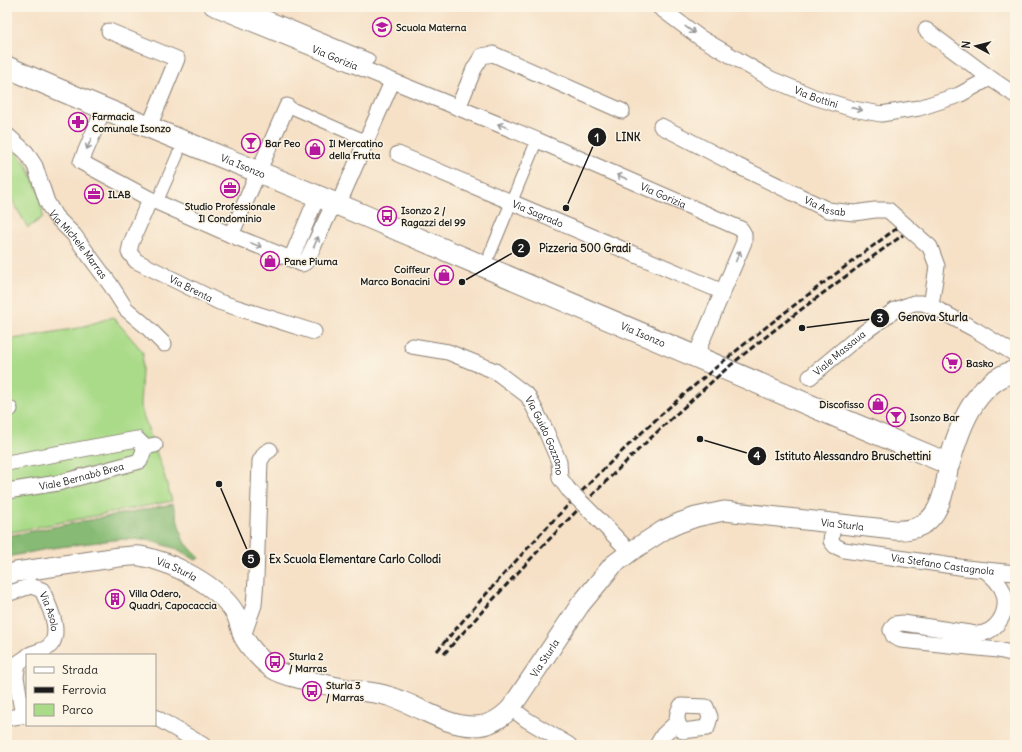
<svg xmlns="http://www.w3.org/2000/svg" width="1022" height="752" font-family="Delius,sans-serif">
<rect width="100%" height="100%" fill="#fcf5e5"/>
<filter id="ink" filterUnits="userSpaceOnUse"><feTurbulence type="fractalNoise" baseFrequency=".025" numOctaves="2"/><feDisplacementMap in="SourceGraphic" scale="8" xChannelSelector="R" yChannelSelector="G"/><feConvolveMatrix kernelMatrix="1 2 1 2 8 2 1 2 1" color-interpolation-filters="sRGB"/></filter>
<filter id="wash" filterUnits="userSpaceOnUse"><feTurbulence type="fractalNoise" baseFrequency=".012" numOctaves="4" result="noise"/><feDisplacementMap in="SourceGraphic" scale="16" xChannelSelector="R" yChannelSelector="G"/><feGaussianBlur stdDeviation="0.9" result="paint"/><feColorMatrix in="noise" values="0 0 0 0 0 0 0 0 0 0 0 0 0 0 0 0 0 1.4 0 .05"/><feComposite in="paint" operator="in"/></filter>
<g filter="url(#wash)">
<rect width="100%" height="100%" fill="#f6e1c7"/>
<path fill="#aadb89" stroke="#637c52" d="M9 143 27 165 41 197 43 217 28 228 7 191V146Z
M113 317 143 352 140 406 163 471 172 501 7 533V340L78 328Z"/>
<path fill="#87bb75" stroke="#526c48" d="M173 504 183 540 199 558 196 560 177 549 148 540 121 539 52 548 7 557V536Z"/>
</g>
<g filter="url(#ink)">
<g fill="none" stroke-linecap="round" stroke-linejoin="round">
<g stroke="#897e72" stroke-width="13">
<path id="pedestrian" d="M244 7 369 59
M287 106 367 141
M157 202 178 154
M490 254 537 140"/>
</g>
<g stroke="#897e72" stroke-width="17">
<g id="minor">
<path id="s1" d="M212 7 537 140 741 229 744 234V242L695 357"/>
<path id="s2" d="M659 7 699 37 771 79 814 97 853 109 881 114 919 108 959 95 990 78 1015 95"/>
<path d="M926 30 990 78"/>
<path d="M109 31 177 59 149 127"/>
<path d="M287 106 231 235 291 259 317 197"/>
<path d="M104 108 81 162 150 199 231 235"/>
<path d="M458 108 474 69 482 56 493 54 622 111"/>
<path id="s3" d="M661 126 738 166 828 210 854 213 875 210H888L930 247 937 266 931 306"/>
<path id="s4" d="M7 135 26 152 35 166 47 202 55 216 74 235 110 284 126 309 146 326 164 344"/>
<path id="s5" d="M398 154 723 292"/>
<path id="s6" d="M150 199 131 243 129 252 136 261 219 302 314 332"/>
<path d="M338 205 392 82"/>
<path d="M291 259 302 264 306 262 334 203"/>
<path id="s7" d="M412 346 448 352 495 371 528 396 546 431 559 462 560 478 568 489"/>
<path id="s8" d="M810 377 859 336 895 310 914 303H922L931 306 974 329 1015 354"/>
<path d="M7 410 10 409"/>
<path d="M7 463 137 439 145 447"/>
<path id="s9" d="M7 491 58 483 140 461 145 447 155 445"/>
<path d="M597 518 630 552"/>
<path id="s10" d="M833 523 831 541 835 546 844 550 966 568 1015 573"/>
<path d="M985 570C993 577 1001 584 1004 594 1009 613 996 634 976 634L903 623 895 624 891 630 894 637 901 640 998 650 1015 654"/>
<path id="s11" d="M7 594 31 586 42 590C48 604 65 636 47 648 42 651 35 652 29 655"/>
<path d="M243 636 254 605 256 579 260 461 265 453 270 450"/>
<path d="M681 706 706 707 710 717 707 728 683 731C676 723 675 716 681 706Z"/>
<path d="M511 708 527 720 569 745"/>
<path d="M23 716 16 677 18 663 27 657"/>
<path d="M155 717 203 745"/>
<path d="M7 718 27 715"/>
<path d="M657 745 663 735 677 722"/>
</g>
</g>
<g stroke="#897e72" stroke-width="21">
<g id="tertiary">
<path id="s12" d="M7 575 16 572 119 557C126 557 133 555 140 556 171 561 219 586 235 613 239 619 240 628 243 636 248 646 263 663 273 669 282 675 295 677 305 680 323 684 340 688 359 691 368 692 379 693 388 696 417 704 443 726 474 726 489 726 501 719 511 708L580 605 613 565 630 552 664 530 679 523 696 517 724 511 734 512 894 530C938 533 943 499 949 464"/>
</g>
</g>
<g stroke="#897e72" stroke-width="23">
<g id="secondary">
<path id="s13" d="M7 67C124 119 244 165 363 215 558 297 753 382 949 464 959 428 974 383 1015 371"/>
</g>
</g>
<use href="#pedestrian" stroke="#fff" stroke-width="11"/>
<use href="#minor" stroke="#fff" stroke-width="15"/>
<use href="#tertiary" stroke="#fff" stroke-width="19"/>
<use href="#secondary" stroke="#fff" stroke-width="21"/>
<path stroke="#1c1c1c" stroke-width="3" stroke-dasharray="6 3" stroke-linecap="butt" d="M437 651C504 572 574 495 651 424 728 353 813 291 897 228
M444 654C516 573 590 494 670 420 692 400 714 379 738 359 791 316 847 275 903 235"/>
<g stroke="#897e72" stroke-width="17" stroke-linecap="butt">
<path id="minor-bridge" d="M568 489 597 518"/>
</g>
<use href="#minor-bridge" stroke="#fff" stroke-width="15"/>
</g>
<defs><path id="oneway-shaft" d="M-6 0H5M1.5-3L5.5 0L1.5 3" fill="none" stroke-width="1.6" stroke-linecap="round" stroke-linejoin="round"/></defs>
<g stroke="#999">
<use href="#oneway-shaft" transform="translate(690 30) rotate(37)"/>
<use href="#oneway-shaft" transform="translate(857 109) rotate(13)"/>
<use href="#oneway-shaft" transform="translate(503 126) rotate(-158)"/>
<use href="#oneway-shaft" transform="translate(89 144) rotate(113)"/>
<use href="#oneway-shaft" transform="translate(622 177) rotate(-157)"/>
<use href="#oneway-shaft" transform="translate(316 242) rotate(-66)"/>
<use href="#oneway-shaft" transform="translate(256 245) rotate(22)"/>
<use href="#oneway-shaft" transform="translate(738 256) rotate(-67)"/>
</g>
</g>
<defs>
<g id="school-ring" transform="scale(1)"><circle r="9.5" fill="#fcf5e5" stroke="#b5179e" stroke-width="1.5"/><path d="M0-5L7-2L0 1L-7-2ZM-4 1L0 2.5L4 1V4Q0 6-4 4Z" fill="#b5179e"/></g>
<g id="pharmacy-ring" transform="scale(1)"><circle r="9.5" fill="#fcf5e5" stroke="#b5179e" stroke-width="1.5"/><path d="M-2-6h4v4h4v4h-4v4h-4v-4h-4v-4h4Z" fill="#b5179e"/></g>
<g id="bar-ring" transform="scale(1)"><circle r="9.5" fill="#fcf5e5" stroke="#b5179e" stroke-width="1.5"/><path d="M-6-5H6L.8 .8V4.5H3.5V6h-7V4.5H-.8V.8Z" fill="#b5179e"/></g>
<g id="shop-ring" transform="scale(1)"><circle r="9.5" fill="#fcf5e5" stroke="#b5179e" stroke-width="1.5"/><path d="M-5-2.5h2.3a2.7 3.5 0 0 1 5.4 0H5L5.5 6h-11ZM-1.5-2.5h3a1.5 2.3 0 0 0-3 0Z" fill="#b5179e"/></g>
<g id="office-ring" transform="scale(1)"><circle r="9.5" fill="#fcf5e5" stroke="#b5179e" stroke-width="1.5"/><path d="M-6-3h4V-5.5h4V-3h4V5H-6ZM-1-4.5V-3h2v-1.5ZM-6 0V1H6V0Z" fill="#b5179e"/></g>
<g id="bus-ring" transform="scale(1)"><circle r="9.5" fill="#fcf5e5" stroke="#b5179e" stroke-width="1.5"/><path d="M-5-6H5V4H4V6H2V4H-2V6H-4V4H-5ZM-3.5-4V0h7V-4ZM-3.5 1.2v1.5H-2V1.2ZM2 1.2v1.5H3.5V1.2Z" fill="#b5179e"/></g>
<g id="supermarket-ring" transform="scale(1)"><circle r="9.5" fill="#fcf5e5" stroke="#b5179e" stroke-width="1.5"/><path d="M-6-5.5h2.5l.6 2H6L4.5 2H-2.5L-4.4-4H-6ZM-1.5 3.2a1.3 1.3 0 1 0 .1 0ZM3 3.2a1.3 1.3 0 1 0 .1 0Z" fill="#b5179e"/></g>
<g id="building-ring" transform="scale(1)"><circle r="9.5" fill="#fcf5e5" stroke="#b5179e" stroke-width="1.5"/><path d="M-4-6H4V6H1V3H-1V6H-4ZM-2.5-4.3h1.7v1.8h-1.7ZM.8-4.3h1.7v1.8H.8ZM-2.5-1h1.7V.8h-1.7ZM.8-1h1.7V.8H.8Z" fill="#b5179e"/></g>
</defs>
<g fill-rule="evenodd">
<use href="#school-ring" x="382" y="27"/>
<use href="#pharmacy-ring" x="78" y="122"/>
<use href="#bar-ring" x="251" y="143"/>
<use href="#shop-ring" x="315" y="149"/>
<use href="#office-ring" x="230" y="188"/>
<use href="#office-ring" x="94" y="194"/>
<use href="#bus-ring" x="387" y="216"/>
<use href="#shop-ring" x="270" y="261"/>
<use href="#shop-ring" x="444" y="275"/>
<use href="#supermarket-ring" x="952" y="363"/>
<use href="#shop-ring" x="878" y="404"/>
<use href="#bar-ring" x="896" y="417"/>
<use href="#building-ring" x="115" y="599"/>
<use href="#bus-ring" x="275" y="662"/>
<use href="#bus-ring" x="312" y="691"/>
</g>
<g text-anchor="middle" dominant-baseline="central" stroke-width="3" stroke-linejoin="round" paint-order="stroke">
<g font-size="10" font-weight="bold" fill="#1c1c1c" stroke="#fcf5e5" text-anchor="start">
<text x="396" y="27">Scuola Materna</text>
<text x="92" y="116">Farmacia<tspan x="92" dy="12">Comunale Isonzo</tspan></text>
<text x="265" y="143">Bar Peo</text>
<text x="329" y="143">Il Mercatino<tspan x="329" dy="12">della Frutta</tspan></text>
<text x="108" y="194">ILAB</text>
<text x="230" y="206" text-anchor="middle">Studio Professionale<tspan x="230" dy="12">Il Condominio</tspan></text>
<text x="401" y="210">Isonzo 2 /<tspan x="401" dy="12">Ragazzi del 99</tspan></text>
<text x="284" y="261">Pane Piuma</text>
<text x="430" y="269" text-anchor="end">Coiffeur<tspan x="430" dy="12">Marco Bonacini</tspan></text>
<text x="966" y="363">Basko</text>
<text x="864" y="404" text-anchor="end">Discofisso</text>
<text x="910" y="417">Isonzo Bar</text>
<text x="129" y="593">Villa Odero,<tspan x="129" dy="12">Quadri, Capocaccia</tspan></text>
<text x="289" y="656">Sturla 2<tspan x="289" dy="12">/ Marras</tspan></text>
<text x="326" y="685">Sturla 3<tspan x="326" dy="12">/ Marras</tspan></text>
</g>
<g font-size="10" fill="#1c1c1c" stroke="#fcf5e5">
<text stroke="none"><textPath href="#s1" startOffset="133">Via Gorizia</textPath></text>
<text stroke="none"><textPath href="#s2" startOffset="182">Via Bottini</textPath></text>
<text stroke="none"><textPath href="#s13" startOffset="256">Via Isonzo</textPath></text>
<text stroke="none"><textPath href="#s1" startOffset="489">Via Gorizia</textPath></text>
<text stroke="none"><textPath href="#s3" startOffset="183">Via Assab</textPath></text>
<text stroke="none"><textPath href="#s5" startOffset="152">Via Sagrado</textPath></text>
<text stroke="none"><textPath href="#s4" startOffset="133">Via Michele Marras</textPath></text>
<text stroke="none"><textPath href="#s6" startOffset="130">Via Brenta</textPath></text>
<text stroke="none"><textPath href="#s13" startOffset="690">Via Isonzo</textPath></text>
<text stroke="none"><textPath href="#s8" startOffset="38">Viale Massaua</textPath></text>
<text stroke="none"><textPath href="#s7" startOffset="172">Via Guido Gozzano</textPath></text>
<text stroke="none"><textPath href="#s9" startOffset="76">Viale Bernabò Brea</textPath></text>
<text stroke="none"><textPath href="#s12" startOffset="990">Via Sturla</textPath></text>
<text stroke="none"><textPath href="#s10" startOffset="134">Via Stefano Castagnola</textPath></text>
<text stroke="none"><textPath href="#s12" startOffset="174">Via Sturla</textPath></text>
<text stroke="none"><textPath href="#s11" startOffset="60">Via Asolo</textPath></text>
<text stroke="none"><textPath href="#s12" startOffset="630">Via Sturla</textPath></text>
</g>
</g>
<path fill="none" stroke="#1c1c1c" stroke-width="1.5" d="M566 208L597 137M462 282L521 248M802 328L880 318M700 439L757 456M219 484L251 559"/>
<g fill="#1c1c1c" stroke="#fcf5e5" stroke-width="1.5">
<circle cx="566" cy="208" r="4"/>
<circle cx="462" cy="282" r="4"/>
<circle cx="802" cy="328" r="4"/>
<circle cx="700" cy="439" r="4"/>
<circle cx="219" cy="484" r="4"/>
<circle cx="597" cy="137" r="10"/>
<circle cx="521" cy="248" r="10"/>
<circle cx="880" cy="318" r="10"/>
<circle cx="757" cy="456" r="10"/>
<circle cx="251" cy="559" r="10"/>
</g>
<g font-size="12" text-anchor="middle" font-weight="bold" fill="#fff">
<text x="597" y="142">1</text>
<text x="521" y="252">2</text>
<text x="880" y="322">3</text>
<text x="757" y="460">4</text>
<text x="251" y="563">5</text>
</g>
<g font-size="11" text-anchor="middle" font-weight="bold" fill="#1c1c1c" stroke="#fcf5e5" stroke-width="3" stroke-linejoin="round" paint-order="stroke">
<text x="628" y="141">LINK</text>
<text x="585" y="252">Pizzeria 500 Gradi</text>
<text x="933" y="321">Genova Sturla</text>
<text x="853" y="460">Istituto Alessandro Bruschettini</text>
<text x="355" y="563">Ex Scuola Elementare Carlo Collodi</text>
</g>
<rect width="1022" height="752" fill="none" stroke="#fcf5e5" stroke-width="24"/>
<rect x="26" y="654" width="130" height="72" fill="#fcf5e5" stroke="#a29e95"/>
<rect x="34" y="667" width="20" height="6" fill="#ffffff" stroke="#a29e95"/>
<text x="62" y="674" font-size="12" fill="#1c1c1c">Strada</text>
<rect x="34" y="687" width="20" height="6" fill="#1c1c1c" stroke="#a29e95"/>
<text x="62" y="694" font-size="12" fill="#1c1c1c">Ferrovia</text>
<rect x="34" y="704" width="20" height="12" fill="#aadb89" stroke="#a29e95"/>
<text x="62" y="714" font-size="12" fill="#1c1c1c">Parco</text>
<g transform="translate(976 46) rotate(277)" stroke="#fcf5e5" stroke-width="3" paint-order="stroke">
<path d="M0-3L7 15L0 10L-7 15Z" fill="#1c1c1c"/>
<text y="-6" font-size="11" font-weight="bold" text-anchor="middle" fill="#1c1c1c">N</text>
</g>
</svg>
